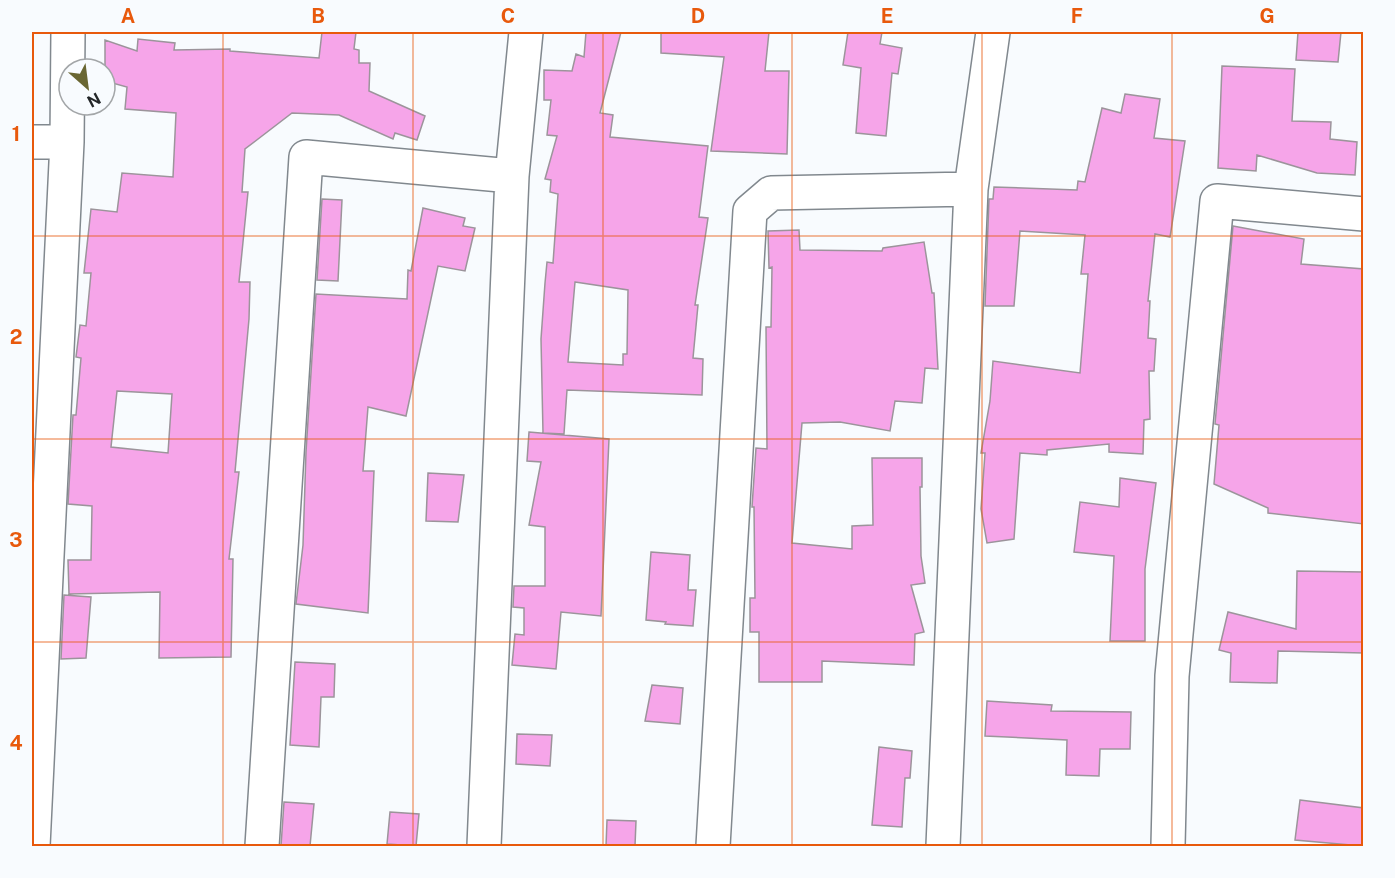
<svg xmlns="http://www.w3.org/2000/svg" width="1395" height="878" font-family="'Public Sans',sans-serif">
<rect width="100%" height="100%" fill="#f8fbfe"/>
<path fill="#f6a5e9" stroke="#9c949b" stroke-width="1.5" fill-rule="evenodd" d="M322 32H356L354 49 359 50V63H370L369 91 425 116 417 140 395 133 393 139 339 115 292 113 245 149 242 192H248L239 282H250L249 319 235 472H239L229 559H233L231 657 159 658 160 592 69 594 68 560H91L92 506 68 504 73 415H76L81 358 76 357 80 325 86 326 91 273H84L91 209 117 212 122 173 173 177 176 113 125 109 127 87 105 81V40L137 51 138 39 175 43 174 50 230 49V51L319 58ZM117 391 172 394 168 453 111 447Z
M586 32H621L600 113 613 115 610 137 708 146 699 217 708 218 695 305H698L693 358 703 359 702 395 567 390 564 434 543 433 541 339 545 283 547 262 553 263 558 194 550 192 551 180 545 179 557 136 547 135 551 100H544V70L572 71 576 54 584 57ZM575 282 628 290 627 354H623V365L568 362Z
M661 32H769L765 71H789L787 154 711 151 724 57 661 53Z
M848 32H882L880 44 902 48 898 74 892 73 886 136 856 133 861 68 843 65Z
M1298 32H1341L1338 62 1296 60Z
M1222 66 1295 69 1292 121 1331 122 1330 139 1357 142 1355 175 1317 173 1257 155 1256 171 1218 168Z
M1125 94 1160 99 1154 138 1185 141 1170 237 1155 234 1148 301H1150L1148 338 1156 339 1154 371H1149L1150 419 1144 420 1143 454 1109 452V444L1047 450V455L1020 453 1014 539 987 543 981 509 985 453H981L990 401 993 361 1080 373 1088 274H1081L1085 235 1020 231 1014 306H985L989 199H993L994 187 1077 190 1078 181 1085 182 1102 108 1121 113Z
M322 199 342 200 338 281 317 280Z
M423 208 465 218 463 226 475 228 465 271 438 266 406 416 368 407 363 471H374L368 613 296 604 303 545 306 452 316 294 407 299 408 270 411 271Z
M1233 226 1304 239 1301 264 1364 269V524L1268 513V508L1214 484 1219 425 1215 424Z
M799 230 800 250 882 251 883 248 924 242 932 293H934L938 369 925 368 922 403 895 401 890 431 840 422 802 423 792 543 852 549V526L873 525 872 458H922V487H920L921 556 925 583 911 585 924 632 915 634 914 665 822 661V682H759V632H750V598H755L754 507H752L756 448 767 449 766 327H771L772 267 769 268 768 231Z
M529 432 609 439 601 616 561 612 556 669 512 665 515 634 524 635V608L513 607 514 586H545V527L529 525 541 462 527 461Z
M428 473 464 475 458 522 426 521Z
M1120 478 1156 483 1145 569V641H1110L1114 556 1074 552 1080 502 1119 507Z
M651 552 690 555 688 590H696L693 626 665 624 666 622 646 620Z
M1297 571 1364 572V653L1278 651 1277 683 1230 682 1231 653 1219 650 1228 612 1296 629Z
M64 595 91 597 86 658 61 659Z
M295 662 335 664 334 697H321L319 747 290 745Z
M652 685 683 688 680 724 645 721Z
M987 701 1052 705 1051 711 1131 712 1130 749H1100L1099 776 1066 775 1067 740 985 736Z
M517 734 552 735 550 766 516 764Z
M879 747 912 751 910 778H905L902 827 872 825Z
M1300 800 1364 808 1362 846 1295 840Z
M284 802 314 804 310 846H281Z
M390 812 419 814 416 846 387 844Z
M607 820 636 821 635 846H606Z"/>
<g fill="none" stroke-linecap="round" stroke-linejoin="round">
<g stroke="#81888e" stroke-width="36">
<path id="minor" d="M32 142H67
M33 846 67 142 68 32
M262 846 306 157 512 176
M484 846 512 176 526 32
M713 846 750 211 771 193 971 189
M943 846 971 189 993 32
M1168 846 1172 676 1217 201 1364 214"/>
</g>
<use href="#minor" stroke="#fff" stroke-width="33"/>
</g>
<path fill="none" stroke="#e8590c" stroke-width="1.5" stroke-opacity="0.55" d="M223 32V846M413 32V846M603 32V846M792 32V846M982 32V846M1172 32V846M32 236H1364M32 439H1364M32 642H1364"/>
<rect width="1395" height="878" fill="none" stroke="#f8fbfe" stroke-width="66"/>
<g transform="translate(87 87) rotate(152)"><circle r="28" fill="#f8fbfe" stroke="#a3a6a8" stroke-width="1.5"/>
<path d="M0-4.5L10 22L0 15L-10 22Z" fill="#696632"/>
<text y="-9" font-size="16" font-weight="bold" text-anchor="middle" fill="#232628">N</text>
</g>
<rect x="33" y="33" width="1329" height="812" fill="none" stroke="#e8590c" stroke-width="2"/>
<g font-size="20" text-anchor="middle" font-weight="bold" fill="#e8590c">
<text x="128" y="23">A</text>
<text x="318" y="23">B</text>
<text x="508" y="23">C</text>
<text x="698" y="23">D</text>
<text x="887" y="23">E</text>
<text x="1077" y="23">F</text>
<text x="1267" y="23">G</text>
<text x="16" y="141">1</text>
<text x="16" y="344">2</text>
<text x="16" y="547">3</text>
<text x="16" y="750">4</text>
</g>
</svg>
